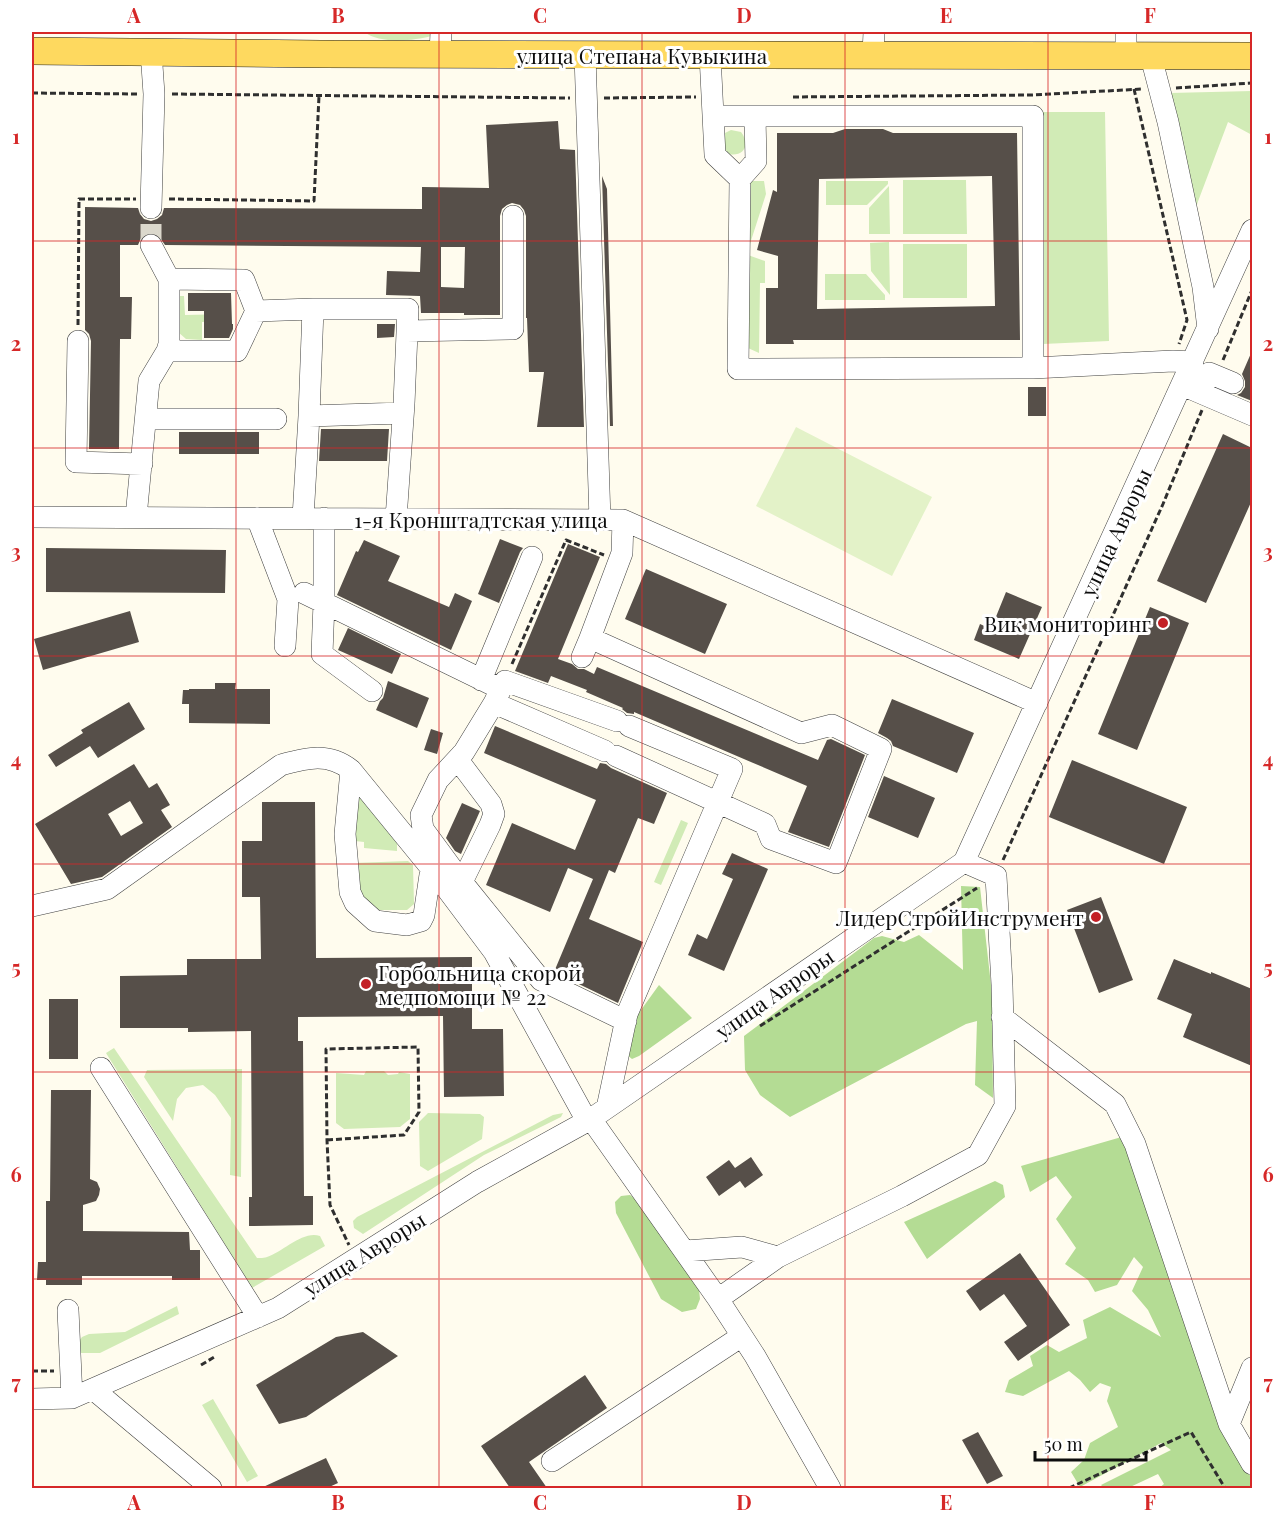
<svg xmlns="http://www.w3.org/2000/svg" width="1284" height="1520" font-family="'Playfair Display',serif">
<rect width="100%" height="100%" fill="#fffcee"/>
<path fill="#d1ebb6" d="M365 32H434L431 36C414 41 378 44 365 32Z
M1252 91V135L1228 122 1194 212 1170 93Z
M1040 112H1105L1109 341 1043 344Z
M731 130 741 132C752 146 742 159 725 153L723 134Z
M903 180H966L967 234H903Z
M752 181H764L766 194 748 250V186Z
M826 181H888V184L867 205H826Z
M889 186 890 234H869V208Z
M889 242 890 295 871 271 870 243Z
M903 244H967V298H903Z
M748 255 765 261V283H760L759 353 748 348Z
M825 274H866L885 295V300H825Z
M174 296H184L185 315 229 314V321L202 322V340L186 339 178 332Z
M358 794 397 841V851L364 848V842L355 841Z
M681 820 688 823 661 885 654 882Z
M408 861 413 865 414 904 407 910H374L355 889 354 863Z
M114 1048 257 1258C258 1258 266 1258 267 1257 283 1252 303 1230 320 1236L325 1246 252 1288 106 1053Z
M242 1069 241 1177 230 1175 231 1118 215 1095 203 1085 186 1088 177 1099 173 1121 144 1077 147 1070Z
M366 1071H384L388 1075 398 1074 399 1072 410 1074V1119L400 1127 344 1129 336 1123V1073L364 1075Z
M428 1113 480 1114 484 1117 482 1139 428 1171 420 1166 419 1122Z
M563 1113 561 1117 484 1155 363 1234 354 1228 353 1221 357 1217 553 1115Z
M177 1306 179 1314 100 1353H78L77 1344 82 1337 89 1334 125 1332Z
M213 1399 258 1476 247 1482 202 1405Z"/>
<path fill="#b4dc94" d="M961 886 980 887 992 994 993 1098 975 1085 977 1021 966 1024 790 1117 760 1095 745 1070 744 1036 874 938 882 936 904 942 919 935 963 970Z
M659 985 692 1018 639 1056 632 1059 627 1055 633 1021Z
M1125 1136 1222 1427 1252 1479V1488H1159L1164 1484 1158 1474 1128 1488H1104L1101 1485 1171 1450 1161 1443 1080 1487 1071 1472 1084 1460 1090 1443 1118 1427 1107 1401 1111 1387 1100 1383 1090 1392 1080 1380 1069 1371 1023 1396 1005 1392 1009 1380 1033 1366 1030 1356 1047 1345 1059 1352 1087 1338 1083 1320 1110 1307 1161 1337 1148 1310 1132 1291 1143 1267 1134 1257 1117 1285 1095 1292 1088 1280 1065 1264 1076 1248 1056 1219 1072 1197 1056 1176 1030 1192 1021 1166Z
M995 1181 1003 1185 1005 1197 927 1259 904 1222Z
M630 1195 635 1199 699 1290 700 1299 696 1309 682 1312 661 1299 616 1213 615 1202 621 1196Z"/>
<path fill="#e3f2c8" d="M796 427 932 497 892 576 756 506Z"/>
<path fill="#564f49" fill-rule="evenodd" d="M558 121 560 149 575 150 584 427H537L544 372H529L527 318H526V216L524 210 520 205 512 203 507 205 502 209 500 216V315H464V313H421L420 296 386 295 387 271 420 272 421 247 165 245 158 235 151 232 146 234 141 238 138 245H120V297H132L131 339H120L119 449H89L91 341 89 334 85 330V207L138 208 140 214 144 219 151 221 157 219 162 215 164 208 422 209V187L489 188 486 125ZM441 247H465L464 288 441 287Z
M845 129H883L893 133H1017L1020 340H793L794 344H766V288H778V256L757 250 773 190 777 192V133H833ZM992 176 995 306 817 309 819 179Z
M602 176 607 189 613 426H610Z
M188 293H231L232 324H233V329L229 338H204V311H188Z
M377 324H395L394 337 377 338Z
M1252 351V401L1237 395 1241 393 1245 387V381L1242 374Z
M1028 387H1046V416H1028Z
M321 429H389L387 461H319Z
M179 432H259V454H179Z
M1223 434 1252 448V500L1206 603 1157 581Z
M500 539 523 548 520 552 499 603 478 594Z
M364 540 400 556 388 581 449 607 455 593 472 601 451 650 337 595 356 551 358 552Z
M568 544 600 557 558 659 572 664 578 669H584L594 674 597 667 818 760 827 740 831 739 865 755 829 847 788 832 807 786 634 712V714L627 713 622 709 623 708 586 692 587 690 551 676 548 683 515 671Z
M46 548 226 550 225 593 46 592Z
M646 569 727 604 705 654 625 619Z
M1006 592 1042 607 1019 659 974 640 980 624 991 629Z
M1150 607 1189 623 1137 750 1098 734Z
M130 611 139 642 43 670 34 639Z
M348 628 401 654 392 674 338 650Z
M388 681 429 698 417 728 376 710 380 701 383 698Z
M215 683H236L235 689H270V724L189 723V704H182L183 690H189V689H215Z
M892 699 974 733 957 773 893 746 891 741 887 738 878 733Z
M129 702 145 729 98 758 90 746 56 767 48 755 83 733 81 730Z
M495 726 597 769 600 763 606 764 611 768 667 793 654 824 638 818 615 873 609 870 589 919 643 942 618 1003 554 972 593 879 568 868 550 912 486 885 512 823 575 850 596 800 484 753Z
M431 729 443 733 437 754 424 750Z
M1072 760 1187 807 1164 864 1049 817Z
M134 764 149 788 157 783 170 805 161 810 172 827 102 877 71 884 35 824ZM130 801 143 823 121 836 108 814Z
M884 776 935 798 918 838 868 817Z
M262 802H315L316 958 472 957V1029H503L504 1096 444 1097 443 1016 298 1017V1041H303L304 1196H313V1225L249 1226V1197H252L251 1031 188 1032V1028H120V976L187 975V959H261L260 897H242V841H262Z
M462 803 480 811 461 854 455 851 446 838Z
M732 853 768 869 724 971 688 955 697 934 707 939 733 879 722 874Z
M1101 897 1133 980 1099 993 1067 910Z
M1174 959 1211 974V972L1252 989V1066L1183 1037 1192 1014 1157 999Z
M49 999H78V1059H49Z
M51 1090H91L90 1179 97 1182 100 1189 99 1195 96 1201 83 1205V1231L189 1232 190 1250H200V1280H172V1276H82V1285H46V1280H37L38 1262H46V1201H50Z
M751 1157 763 1175 745 1188 740 1181 719 1196 706 1177 729 1160 735 1168Z
M1020 1253 1070 1325 1018 1361 1004 1342 1027 1326 1004 1294 980 1311 966 1291Z
M363 1332 398 1356 306 1417 279 1424 256 1385 336 1337Z
M585 1375 607 1408 529 1462 547 1488H510L481 1446Z
M978 1432 1003 1476 987 1484 962 1440Z
M326 1458 338 1483 327 1488H261Z"/>
<g fill="none" stroke-linecap="round" stroke-linejoin="round">
<path stroke="#dbd8cc" stroke-width="21" stroke-dasharray="21 10" stroke-linecap="butt" d="M151 245V208"/>
<g stroke="#404040" stroke-width="22">
<path id="minor" d="M151 51 154 94 151 208
M440 54 441 32
M873 54 874 32
M585 55 600 520
M710 55 715 155 740 179 738 369 1033 368V116H714
M1126 56V32
M1151 57 1168 122 1203 287 1208 329
M740 179 756 161 755 117
M169 279 244 280 256 311 313 309H408L404 404 396 519
M407 331 513 329V216
M78 341 76 462 142 464
M167 351H237L256 311
M1033 368 1173 361 1193 362
M1182 385 1252 415
M1201 393 1209 373 1233 383
M309 416 403 413
M146 419H276
M32 517 623 520 1037 703
M136 517 149 381 167 351 169 344V279L151 245
M257 518 288 599 285 646
M303 518 309 416 313 309
M324 518V603L322 654 372 691
M304 593 501 689
M582 657 590 638
M481 680 532 557
M494 703 605 751
M617 721 505 681 494 703 464 752 438 780 421 815 423 829 462 882 541 980 626 1021
M616 756 765 824 771 839 836 863 881 749 832 725 801 733 590 638 622 553 623 520
M458 760 491 804 494 814 490 825 462 882
M351 770 345 834 350 892 355 903 375 921 407 925 421 921 424 915 431 868
M32 906 107 889 281 765C307 758 328 752 351 770L431 868 494 952 587 1121
M1002 1017 1115 1104 1135 1144 1229 1424 1252 1464
M101 1068 258 1317
M607 1108 627 1014 732 769 629 726
M591 1119 718 1299 755 1356 830 1488
M685 1251 742 1247 778 1257
M718 1299 778 1257 902 1196 978 1155 1005 1106 1002 985 996 876 964 862
M68 1310 72 1398
M93 1389 211 1488
M32 1399 72 1398 278 1308 477 1182 591 1119 964 862 1252 230
M1229 1424 1252 1368
M552 1461 742 1336"/>
</g>
<g stroke="#1e1e1e" stroke-width="28">
<path id="major" d="M32 51 321 54 1252 56"/>
</g>
<path stroke="#2f2f2f" stroke-width="3" stroke-dasharray="6 3" stroke-linecap="butt" d="M1176 88 1252 83
M1134 89 1187 320 1179 344
M32 93 138 94
M172 94 570 98
M793 97 1031 95 1143 89
M604 98 696 97
M169 199 314 201 319 96
M78 325 79 199H136
M1223 360 1252 290
M512 664 566 540 604 555
M1003 860 1163 504 1202 410
M760 1026 977 888
M327 1140 404 1135 419 1112 418 1047 326 1049 327 1140 330 1205 349 1245
M201 1365 216 1356
M32 1371H54
M1069 1488 1191 1432 1225 1488"/>
<use href="#minor" stroke="#fff" stroke-width="21"/>
<use href="#major" stroke="#fed95f" stroke-width="27"/>
</g>
<path fill="none" stroke="#d62828" stroke-width="1.5" stroke-opacity="0.55" d="M236 32V1488M439 32V1488M642 32V1488M845 32V1488M1048 32V1488M32 241H1252M32 448H1252M32 656H1252M32 864H1252M32 1072H1252M32 1279H1252"/>
<g fill="#c32026" stroke="#fff" stroke-width="2">
<circle cx="1163" cy="623" r="6"/>
<circle cx="1096" cy="917" r="6"/>
<circle cx="366" cy="984" r="6"/>
</g>
<g text-anchor="middle" dominant-baseline="central" stroke-width="6" stroke-linejoin="round" paint-order="stroke">
<g font-size="21" fill="#0d0d0d" stroke="#fff">
<text x="642" y="55">улица Степана Кувыкина</text>
<text x="481" y="519">1-я Кронштадтская улица</text>
<text transform="translate(1115 532) rotate(-65)">улица Авроры</text>
<text transform="translate(774 993) rotate(-35)">улица Авроры</text>
<text transform="translate(364 1253) rotate(-32)">улица Авроры</text>
</g>
<g font-size="21" fill="#0d0d0d" stroke="#fff" text-anchor="end">
<text x="1151" y="623">Вик мониторинг</text>
<text x="1084" y="917">ЛидерСтройИнструмент</text>
<text x="378" y="972" text-anchor="start">Горбольница скорой<tspan x="378" dy="24">медпомощи № 22</tspan></text>
</g>
</g>
<rect width="1284" height="1520" fill="none" stroke="#ffffff" stroke-width="66"/>
<path d="M1035 1451v9h111v-9" fill="none" stroke="#0d0d0d" stroke-width="3"/>
<text x="1044" y="1451" font-size="18" fill="#0d0d0d" stroke="#ffffff" stroke-width="4.5" paint-order="stroke">50 m</text>
<rect x="33" y="33" width="1218" height="1454" fill="none" stroke="#d62828" stroke-width="2"/>
<g font-size="20" text-anchor="middle" font-weight="bold" fill="#d62828">
<text x="134" y="23">A</text>
<text x="338" y="23">B</text>
<text x="540" y="23">C</text>
<text x="744" y="23">D</text>
<text x="946" y="23">E</text>
<text x="1150" y="23">F</text>
<text x="16" y="144">1</text>
<text x="1268" y="144">1</text>
<text x="16" y="351">2</text>
<text x="1268" y="351">2</text>
<text x="16" y="559">3</text>
<text x="1268" y="559">3</text>
<text x="16" y="767">4</text>
<text x="1268" y="767">4</text>
<text x="16" y="975">5</text>
<text x="1268" y="975">5</text>
<text x="16" y="1182">6</text>
<text x="1268" y="1182">6</text>
<text x="16" y="1390">7</text>
<text x="1268" y="1390">7</text>
<text x="134" y="1510">A</text>
<text x="338" y="1510">B</text>
<text x="540" y="1510">C</text>
<text x="744" y="1510">D</text>
<text x="946" y="1510">E</text>
<text x="1150" y="1510">F</text>
</g>
</svg>
